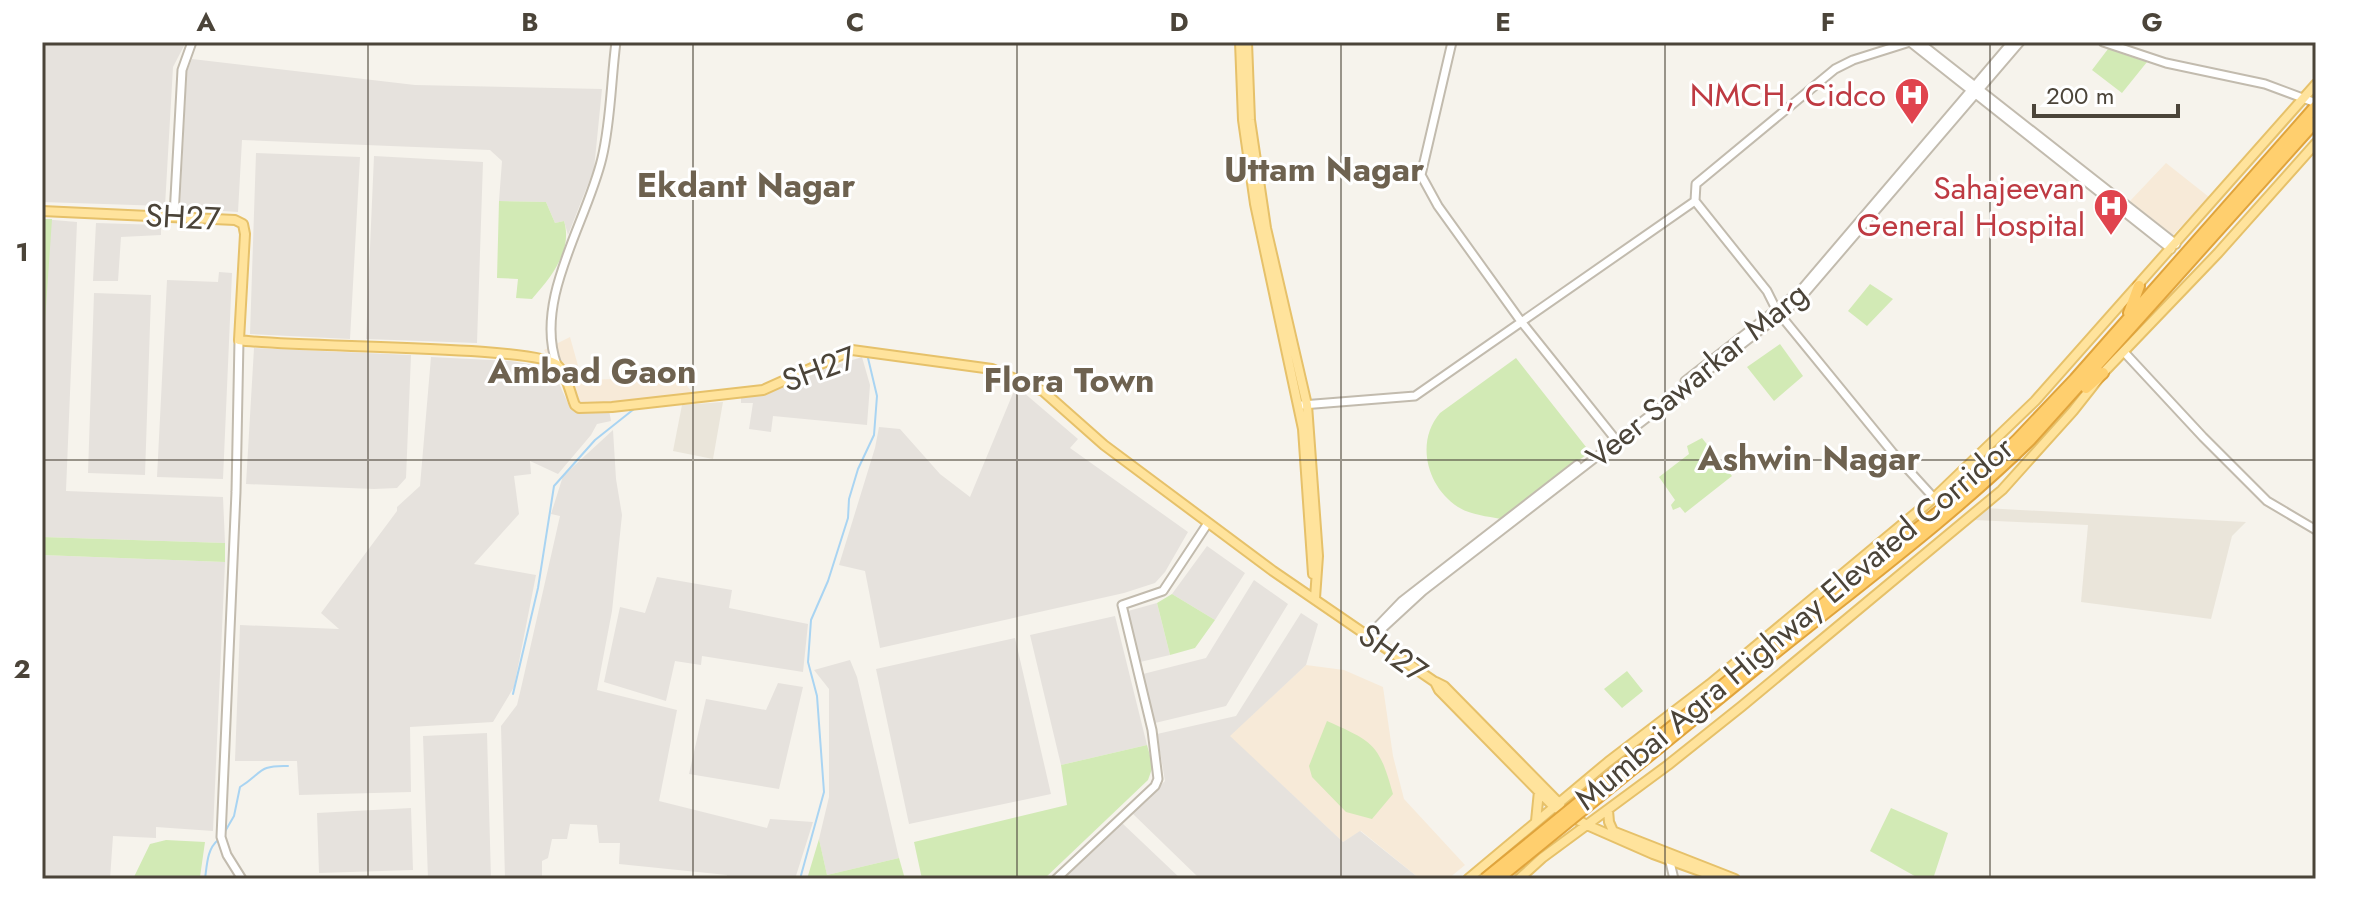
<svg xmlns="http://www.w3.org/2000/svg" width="2358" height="921" font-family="Jost,sans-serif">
<rect width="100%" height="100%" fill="#f6f3ec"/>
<path fill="#eae5da" d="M723 402 713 459 673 451 682 405Z
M1984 508 2246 522 2232 536 2211 619 2081 602 2088 525 1974 520Z"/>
<path fill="#f7ead8" d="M2166 163 2209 197 2173 235 2130 201Z
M570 337 582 380 680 377 699 401 571 415 566 391 544 350Z
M1306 665 1344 670 1383 687 1393 756 1404 799 1465 865 1448 879H1420L1361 831 1343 842 1229 736Z"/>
<path fill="#e6e2dd" d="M42 42H186L173 67 165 206 42 202Z
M192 59 415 85 602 89 594 169 568 235 564 221 555 223 546 202 499 201 502 161 490 150 242 140 238 212 180 208 187 71Z
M256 153 360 157 350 339 250 334Z
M374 156 483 162 477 343 366 339Z
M42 219 77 222 66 491 223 497 225 543 42 537Z
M96 223 161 225V235L121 237 118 281H93Z
M219 272 232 273 223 479 157 477 167 280 218 282Z
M94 293 151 295 145 475 88 473Z
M254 348 411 355 406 478 397 488 374 489 246 484Z
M431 357 511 361 552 368 571 410H609L611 421 597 424 591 435 558 474 530 461 531 474 514 476 519 514 474 564 536 575 514 687 493 722 410 727 411 792 299 795 297 761H235L240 625 339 629 321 613 397 511V507L420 486Z
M862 357 870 385 867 425 773 416 771 432 749 429 753 403H741V394L772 390 806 375Z
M1016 386 1078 439 1070 448 1188 532 1165 572 1155 583 1124 593 880 648 865 571 839 565 875 448 879 427 900 429 940 474 970 497Z
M613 430 616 479 622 515 612 611 597 690 677 710 659 801 767 828 770 819 813 822 795 879H726L727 875 619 864 620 843H599L597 825 570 824 567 839H552L548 858 542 861V879H505L501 726 517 705 522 684 560 516 551 514 563 476Z
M1207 546 1245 573 1215 620 1172 594Z
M42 555 225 562 213 831 156 827V838L113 836 110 879H42Z
M657 577 732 590 729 608 808 624 803 672 702 656 701 665 675 661 666 701 604 682 620 607 645 613Z
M1254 580 1288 604 1226 706 1155 723 1143 674 1206 658Z
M1157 603 1170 655 1140 662 1128 611Z
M1301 613 1318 624 1306 665 1230 736 1343 842 1360 831 1420 879H1200L1132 813 1165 781 1157 734 1236 716Z
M1115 616 1147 745 1061 765 1030 635Z
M1015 638 1051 794 909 824 876 669Z
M850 660 857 677 899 858 827 875 819 839 829 797V689L814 670Z
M778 683 803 687 779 789 689 774 706 699 766 710Z
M487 733 491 879H428L423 736Z
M411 808 413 870 319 873 317 813Z
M1122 823 1181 879H1063Z"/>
<path fill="#d2eab5" d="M2108 49 2147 62 2122 93 2092 70Z
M499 201 546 202 555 223 564 221C573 251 551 277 532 299L516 298 518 279 497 278Z
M42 219H52L44 336H42Z
M1870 284 1893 299 1867 326 1848 311Z
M1780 344 1803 376 1774 401 1747 367Z
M1516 358 1590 452 1501 519C1486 516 1471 515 1458 507 1427 487 1415 442 1440 413Z
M1702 438 1732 476 1685 513 1680 507 1673 510 1671 505 1675 500 1659 477 1689 454 1687 446Z
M42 537 225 543V562L42 555Z
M1172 594 1215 620 1195 648 1170 655 1157 603Z
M1627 671 1643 691 1622 708 1604 689Z
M1327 721C1374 742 1379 744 1393 794L1372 819 1346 812 1312 777 1309 766Z
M1147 745 1153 766 1148 780 1044 879H922L914 842 1067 805 1061 765Z
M1891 808 1948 833 1933 879H1920L1870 851Z
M819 839 827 875 899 858 905 879H807Z
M166 840 205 842 200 877 133 879 150 844Z"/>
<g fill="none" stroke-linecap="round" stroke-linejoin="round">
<path stroke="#a9d4f2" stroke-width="2" d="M513 694 538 588 554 486 595 440 634 409
M223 835 234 816 240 787C263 773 257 765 288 766
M205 879C207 865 207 849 218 840
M800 879 824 792 817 696 808 662 811 620 828 581 848 518 849 499 858 469 874 435 877 396 868 358"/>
<g stroke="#c2bbae" stroke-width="11">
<path id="minor" d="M1452 42 1421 175 1438 206 1520 320 1616 440
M1910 42 1853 60 1835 69 1696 184 1695 201 1767 291 1777 311 1893 453 1934 498
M1910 42 2171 249
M1919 42 2176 244
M2103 42 2166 63 2265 84 2316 103
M174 216 182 70 192 42
M239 340 236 492 221 837 227 855 242 879
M2124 352 2203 437 2267 501 2316 530
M557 365C533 300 587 222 602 158 611 121 611 80 616 42
M1685 381 1800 291 2012 42
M1302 405 1415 396 1695 201
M1376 628 1402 601 1577 465
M1372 638 1423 591 1799 300 2020 42
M1669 858 1674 879
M1056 879 1155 786 1158 779 1152 730 1122 605 1163 591 1208 523"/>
</g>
<g stroke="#e6c16a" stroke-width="12">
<path id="major" d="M1240 42 1243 120 1255 204 1303 429 1313 574
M1247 42 1250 120 1266 228 1307 405 1318 556 1315 598
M42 211 235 220 243 224 245 234 239 340C287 348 536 345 557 365 567 374 570 393 575 405L579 408 612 407 763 390 852 350 992 369 1043 391 1104 445 1273 571 1435 682 1439 690 1554 807 1587 825 1653 854 1722 879
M1436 682 1444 686 1560 804
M1608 810 1609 822 1613 831
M1536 821 1539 791
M1615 832 1735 879
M1468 879 1608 762 1710 684 1934 498 2035 401 2316 84
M1519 879 1542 858 1668 765 1742 706 2002 490 2073 411 2103 373 2218 253 2316 143"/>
</g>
<g stroke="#e0a43c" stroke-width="14">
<path id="highway" d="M2129 313 2139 286
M2086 388 2103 373
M1755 659 1958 496 2017 440 2075 379 2316 106
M1760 665C1851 591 1946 522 2030 440L2316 121"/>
</g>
<use href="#minor" stroke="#fff" stroke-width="7"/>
<use href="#major" stroke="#ffe39c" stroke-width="8"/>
<use href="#highway" stroke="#ffcf6e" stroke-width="10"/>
<g stroke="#e0a43c" stroke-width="14" stroke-linecap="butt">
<path id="highway-bridge" d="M1485 879 1755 659
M1498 879 1760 665"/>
</g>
<use href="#highway-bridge" stroke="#ffcf6e" stroke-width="10"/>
</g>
<path fill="none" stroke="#4b4439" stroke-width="2" stroke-opacity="0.55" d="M368 42V879M693 42V879M1017 42V879M1341 42V879M1665 42V879M1990 42V879M42 460H2316"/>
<defs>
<g id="hospital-pin" transform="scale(1.8)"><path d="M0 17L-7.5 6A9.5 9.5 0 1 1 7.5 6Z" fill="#e0444e" stroke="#fff"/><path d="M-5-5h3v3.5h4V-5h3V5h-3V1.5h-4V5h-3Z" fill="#fff"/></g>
</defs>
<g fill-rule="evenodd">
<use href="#hospital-pin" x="1912" y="95"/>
<use href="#hospital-pin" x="2111" y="206"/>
</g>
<g text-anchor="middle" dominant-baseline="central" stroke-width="6" stroke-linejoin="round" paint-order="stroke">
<g font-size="32" fill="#be3a42" stroke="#fff" text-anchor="end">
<text x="1886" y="95">NMCH, Cidco</text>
<text x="2085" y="188">Sahajeevan<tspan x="2085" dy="37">General Hospital</tspan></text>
</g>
<g font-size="32" fill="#4b4439" stroke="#fff">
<text transform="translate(183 217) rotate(3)">SH27</text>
<text transform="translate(819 369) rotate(-20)">SH27</text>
<text transform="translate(1697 375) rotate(-39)">Veer Sawarkar Marg</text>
<text transform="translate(1794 623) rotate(-40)">Mumbai Agra Highway Elevated Corridor</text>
<text transform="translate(1393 653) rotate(36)">SH27</text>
</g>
<g font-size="34" font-weight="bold" fill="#6e6250" stroke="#fff">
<text x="1324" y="169">Uttam Nagar</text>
<text x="746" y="185">Ekdant Nagar</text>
<text x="592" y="371">Ambad Gaon</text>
<text x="1069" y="380">Flora Town</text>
<text x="1809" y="458">Ashwin Nagar</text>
</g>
</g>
<rect width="2358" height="921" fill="none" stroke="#ffffff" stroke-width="88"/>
<path d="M2034 104v12h144v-12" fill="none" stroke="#4b4439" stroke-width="4"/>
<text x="2046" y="104" font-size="24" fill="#4b4439" stroke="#ffffff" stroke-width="6" paint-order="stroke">200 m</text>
<rect x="44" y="44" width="2270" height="833" fill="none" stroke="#4b4439" stroke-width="3"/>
<g font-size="26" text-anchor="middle" font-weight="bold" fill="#4b4439">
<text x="206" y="31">A</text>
<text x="530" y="31">B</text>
<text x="855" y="31">C</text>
<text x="1179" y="31">D</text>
<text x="1503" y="31">E</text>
<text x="1828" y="31">F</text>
<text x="2152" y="31">G</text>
<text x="22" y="261">1</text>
<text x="22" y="678">2</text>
</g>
</svg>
